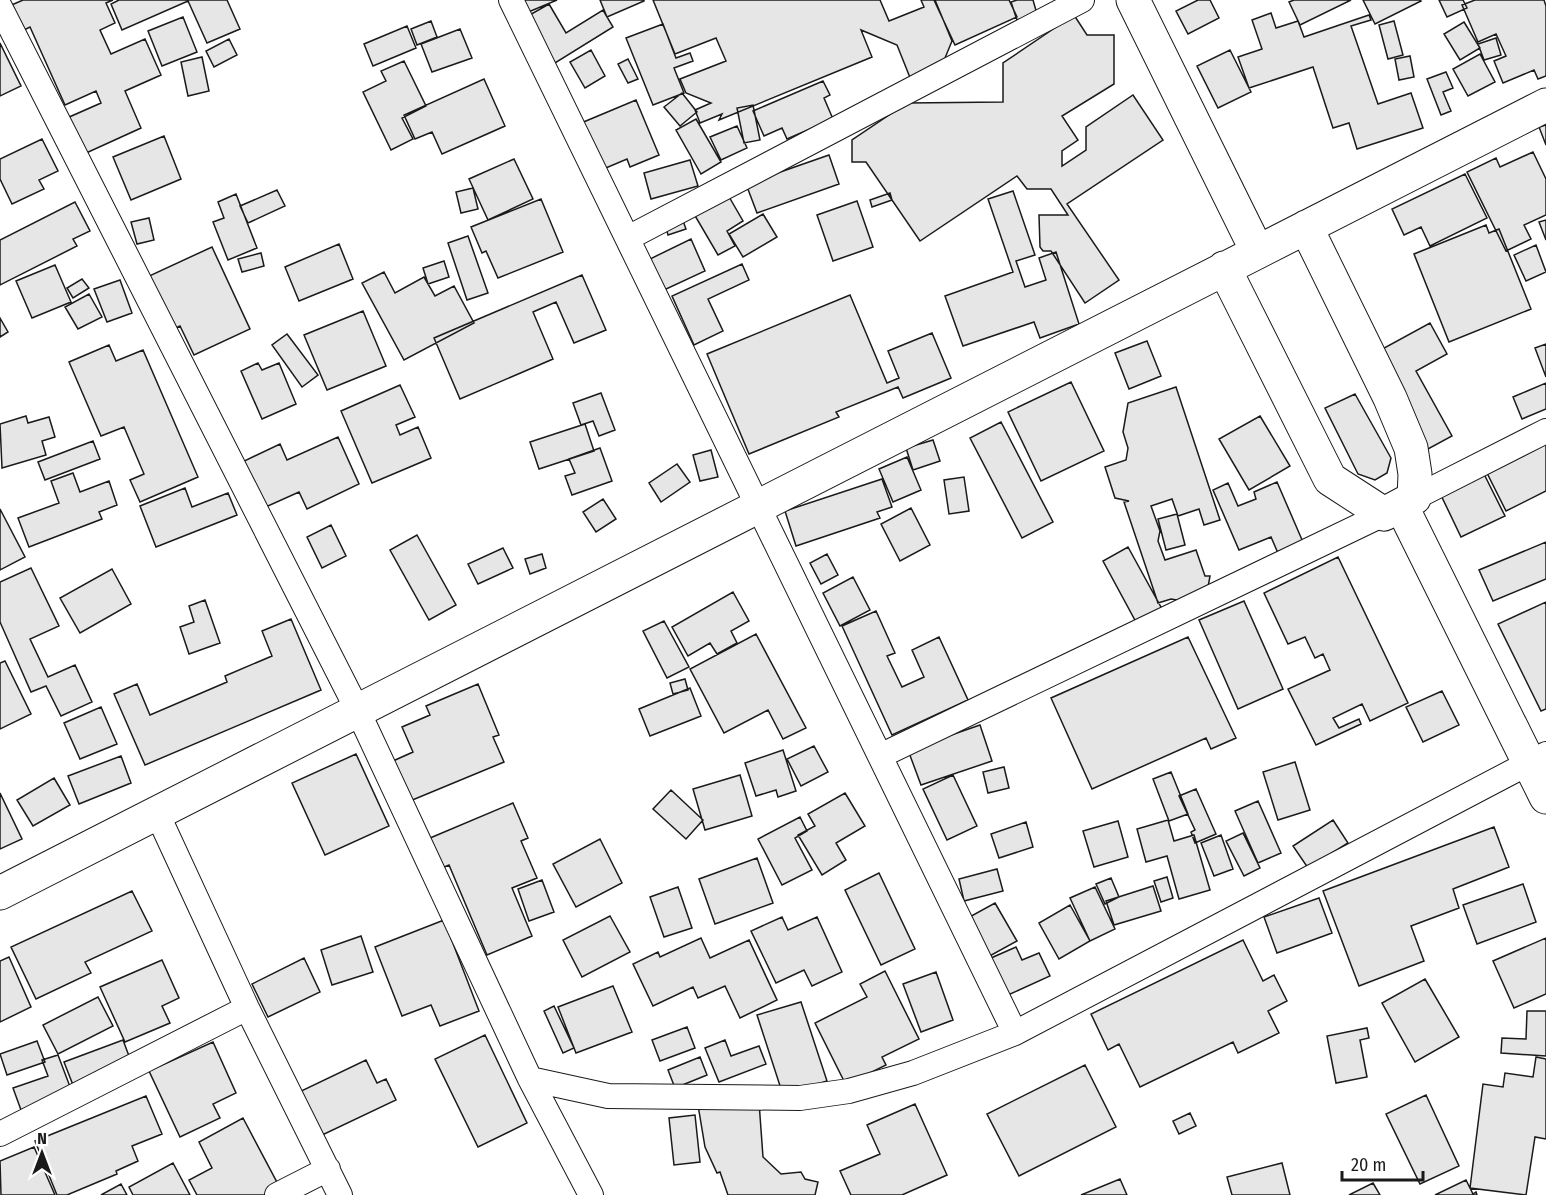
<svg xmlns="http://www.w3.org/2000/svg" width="1546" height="1195" font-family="'Fira Sans Condensed',sans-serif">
<rect width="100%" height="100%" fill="#fff"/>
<path fill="#e6e6e6" stroke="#1a1a1a" stroke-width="1.5" d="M23 0H113L106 3 115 23 100 30 111 54 145 39 161 75 125 91 141 128 84 154 67 118 101 103 96 91 65 105 30 27 18 33 7 7Z
M119 0H227L240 29 207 43 188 1 122 30 111 4Z
M520 0H557L526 13Z
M600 0H644V1L607 17Z
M653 0H880L889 21 924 7 921 0H935L952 41 938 75 913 85 897 45 861 30 872 57 719 120 722 114 700 123 695 110 711 103 686 93 680 79 726 61 716 38 675 54Z
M934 0H1009L1017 17 955 45Z
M1017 0H1033L1037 14 1017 20 1011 2Z
M1198 0H1210L1219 18 1188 34 1176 11Z
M1294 0H1351L1300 25 1289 2Z
M1363 0H1420L1421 1 1375 24Z
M1439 0H1463L1467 8 1447 17Z
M1475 0H1544L1546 6V76L1538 79 1534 70 1503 83 1494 61 1506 56 1496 34 1478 42 1462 5Z
M549 4 566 33 603 10 613 27 555 63 526 17Z
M1271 13 1276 28 1298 21 1304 37 1369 15 1371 20 1351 26 1378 104 1411 93 1423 128 1357 149 1349 123 1333 128 1313 67 1249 88 1238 57 1262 49 1252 20Z
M1074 15 1087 35H1114V84L1062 116 1078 140 1062 151V166L1086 150V127L1133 95 1163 140 1067 204 1119 280 1085 303 1051 251H1043L1040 247 1039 215H1068L1051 189H1027L1017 176 920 241 866 162H852V140L907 103 1003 102V63Z
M183 17 197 52 162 66 148 31Z
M431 21 437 37 417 45 411 29Z
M1394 21 1403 55 1388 59 1379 25Z
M1464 22 1480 48 1460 60 1444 34Z
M663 24 676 58 690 53 693 61 674 68 684 93 653 105 626 38Z
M407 26 416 48 373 66 364 44Z
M460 29 472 58 432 72 421 44Z
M1496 38 1501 55 1484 60 1478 44Z
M229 39 237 55 214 67 206 51Z
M0 43 21 86 0 96Z
M591 50 605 76 585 88 570 62Z
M1230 50 1251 92 1218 108 1197 66Z
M1480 54 1495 82 1468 96 1453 69Z
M1410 56 1414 77 1399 80 1395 59Z
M202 57 209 91 188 96 181 62Z
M628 59 638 79 628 83 618 64Z
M404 61 426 106 402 118 413 139 391 150 363 92 386 81 381 71Z
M1446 72 1453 88 1443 92 1451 111 1441 115 1427 79Z
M484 79 505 126 442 154 432 132 415 139 404 115Z
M823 81 830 95 824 98 833 119 787 139 782 128 764 136 753 111Z
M682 93 697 112 680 126 664 107Z
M636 100 659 155 630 167 627 159 594 173 574 126Z
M753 105 760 140 744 143 737 108Z
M696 119 721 162 701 174 676 130Z
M1546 125V145L1539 127Z
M737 126 747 148 721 160 710 137Z
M164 136 181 179 131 200 113 157Z
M42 139 58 171 39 180 44 189 12 204 0 179V159Z
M1533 152 1546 179V215L1524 225 1531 239 1506 251 1467 172 1496 158 1500 167Z
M829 155 839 184 757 213 746 184Z
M514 159 533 199 488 220 469 179Z
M690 160 698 186 651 199 644 173Z
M1465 174 1487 218 1430 246 1421 227 1404 235 1392 209Z
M473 188 478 209 461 213 456 192Z
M277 190 285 206 248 223 240 206Z
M1013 191 1035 255 1016 261 1025 287 1046 280 1039 258 1056 252 1079 324 1040 338 1034 322 963 346 945 296 1013 272 988 199Z
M890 193 892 200 872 207 870 200Z
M236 194 257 248 228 260 213 222 224 218 218 202Z
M728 195 743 221 727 231 735 246 718 255 694 214Z
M541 199 563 252 498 278 486 251 482 253 471 227Z
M857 201 873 247 833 261 817 215Z
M75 202 90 231 73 239 77 246 0 285V240Z
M763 214 777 237 743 257 729 234Z
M149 218 154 240 137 244 131 222Z
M682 218 686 229 668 235 665 224Z
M1546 220V240L1539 222Z
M1486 225 1489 233 1499 229 1531 309 1449 342 1414 254Z
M468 236 488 293 467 300 448 243Z
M691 239 705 271 664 290 650 259Z
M339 244 353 279 299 301 285 267Z
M1536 245 1546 272 1526 281 1514 255Z
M212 247 250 329 194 355 180 326 171 330 147 277Z
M261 253 264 266 242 272 238 259Z
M444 261 449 277 428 284 423 268Z
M742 264 749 280 708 299 723 331 694 345 672 296Z
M55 265 71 302 32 318 16 281Z
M384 272 395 293 424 277 435 296 454 286 474 323 404 360 362 283Z
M582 275 606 330 574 343 556 302 533 312 553 359 460 399 434 338Z
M82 279 89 288 73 298 67 288Z
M120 280 132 313 107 322 94 289Z
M89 294 102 317 78 329 65 307Z
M850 295 887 383 899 378 888 351 932 333 951 378 903 398 898 387 836 412 839 417 749 454 707 354Z
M363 311 386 366 327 390 304 335Z
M0 318 8 332 0 337Z
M1430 323 1447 354 1416 371 1452 436 1428 449 1375 353Z
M287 334 318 375 302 387 272 345Z
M1147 341 1161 376 1129 389 1115 353Z
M1546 344V377L1535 348Z
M109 345 116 361 143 350 198 477 140 502 130 480 144 474 124 427 101 436 69 362Z
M258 363 262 370 279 363 296 404 262 419 241 371Z
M1071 382 1104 451 1041 481 1008 412Z
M1546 383V409L1522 419 1513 397Z
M400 385 415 417 396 425 400 435 418 427 431 458 372 483 341 411Z
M1176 387 1220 520 1204 525 1199 509 1178 516 1172 499 1151 506 1160 531 1158 541 1165 560 1196 550 1205 576H1210L1207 593 1183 601 1171 599 1158 603 1124 502 1129 501 1115 498 1105 467 1126 460 1128 448 1123 432 1128 403Z
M601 393 615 430 599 436 593 421 581 425 573 403Z
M1355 394 1391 458 1387 473 1375 480 1358 474 1325 408Z
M26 416 28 423 49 417 55 437 42 441 46 455 2 468 0 424Z
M1260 416 1290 466 1249 490 1219 439Z
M1001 422 1053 522 1022 538 970 438Z
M585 424 594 451 539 469 530 442Z
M338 437 359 484 307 509 299 492 259 510 238 464 280 444 287 460Z
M1546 437V491L1506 511 1485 469Z
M933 440 940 461 913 470 906 448Z
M93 441 100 459 45 480 38 462Z
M600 448 612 481 572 495 565 476 575 473 569 459Z
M711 450 718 477 700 481 693 455Z
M907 457 921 490 893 502 879 469Z
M677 464 690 482 661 502 649 483Z
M1481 468 1505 516 1461 537 1438 489Z
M73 473 80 492 109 481 117 505 99 512 102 519 29 547 18 518 59 503 51 481Z
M964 477 969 511 949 514 944 480Z
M882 479 892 507 877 512 880 518 796 546 785 511Z
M1277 482 1306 549 1281 560 1271 537 1239 550 1213 490 1228 483 1238 506 1256 499 1254 492Z
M185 488 192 507 228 493 237 515 156 547 140 506Z
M603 499 616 519 596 532 583 512Z
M911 508 930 545 900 561 881 524Z
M0 509 25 557 0 570Z
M1177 514 1185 545 1166 550 1158 519Z
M331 525 346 556 322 568 307 537Z
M417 535 456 605 429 620 390 550Z
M1546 542V579L1493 601 1479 570Z
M1128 547 1162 609 1136 622 1103 561Z
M503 548 513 568 478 584 468 564Z
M542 554 546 568 530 574 525 559Z
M827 554 838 575 821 584 810 563Z
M1338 557 1408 703 1370 721 1362 704 1333 718 1339 728 1359 719 1361 724 1316 745 1288 689 1330 670 1323 654 1315 658 1305 637 1288 644 1264 593Z
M31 568 59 626 30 639 48 677 75 665 92 702 61 716 46 686 31 692 0 622V582Z
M112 569 131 604 80 633 60 598Z
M853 577 870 610 840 626 823 593Z
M733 592 749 621 731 631 737 643 717 654 710 643 688 656 672 627Z
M205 600 220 643 189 654 180 627 194 622 189 606Z
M1244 601 1283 689 1238 709 1199 620Z
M1546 602V709L1541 711 1498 624Z
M876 611 895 653 887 656 902 687 924 677 912 650 939 637 968 700 892 735 842 626Z
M291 619 321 690 145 765 114 694 137 684 150 715 227 682 225 676 272 656 262 631Z
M664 621 689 667 667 678 643 631Z
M756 634 806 728 783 739 768 710 724 733 690 669Z
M1188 637 1236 738 1211 749 1206 738 1092 789 1051 698Z
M5 661 31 714 0 729V663Z
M685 679 688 690 673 694 670 683Z
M478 684 499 735 493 737 504 762 410 801 393 761 413 752 402 727 430 715 426 706Z
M690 688 701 716 650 736 639 709Z
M1442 691 1459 725 1423 742 1406 707Z
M101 707 117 744 80 759 64 723Z
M980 725 992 761 921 785 908 750Z
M814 746 828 772 801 786 787 759Z
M783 750 796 791 778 797 776 790 756 796 745 763Z
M356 754 389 826 325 855 292 783Z
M121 756 131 783 79 804 68 776Z
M1295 762 1310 810 1278 820 1263 772Z
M1004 767 1009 788 988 793 983 772Z
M1171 772 1188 814 1169 821 1153 779Z
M740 775 752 816 705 830 693 789Z
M953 775 977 826 947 840 923 789Z
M54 778 70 805 33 826 17 800Z
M1196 789 1216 834 1195 843 1191 832 1195 830 1179 796Z
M671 790 703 820 686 839 653 809Z
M0 793 22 839 0 849Z
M845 793 865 826 836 843 846 860 822 875 798 835 815 826 808 814Z
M1258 801 1281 853 1258 863 1235 811Z
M513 803 528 838 521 841 537 878 512 888 532 936 487 955 449 865 435 871 423 841Z
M800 817 807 831 795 838 812 870 782 885 758 839Z
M1168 820 1174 841 1194 835 1210 890 1179 899 1167 856 1146 862 1137 829Z
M1333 820 1348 843 1308 868 1293 846Z
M1118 821 1128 857 1094 867 1083 831Z
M1026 822 1033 847 999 858 991 834Z
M1494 827 1509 867 1453 889 1459 908 1411 926 1424 961 1359 986 1323 891Z
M1243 833 1260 868 1244 876 1226 841Z
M1221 835 1233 869 1214 876 1201 843Z
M600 839 622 883 576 907 553 864Z
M757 858 773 903 715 924 699 879Z
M997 869 1003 891 964 901 959 879Z
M879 873 915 949 881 965 845 890Z
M1167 877 1173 898 1161 902 1154 881Z
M1111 878 1119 897 1105 904 1096 884Z
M542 880 554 912 529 921 518 889Z
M1523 884 1536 922 1477 944 1463 905Z
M1153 886 1161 911 1114 925 1106 901Z
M678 887 692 928 664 937 650 897Z
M1095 887 1115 929 1090 941 1070 898Z
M132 891 152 931 85 962 91 973 36 999 11 947Z
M1319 898 1332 933 1277 953 1264 917Z
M995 903 1017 941 986 958 964 920Z
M1070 905 1090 941 1059 959 1039 923Z
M610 916 630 952 582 977 563 940Z
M782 917 788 930 817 917 842 972 812 986 804 970 776 983 751 931Z
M444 920 479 1011 440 1026 431 1005 402 1016 375 947Z
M361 936 373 972 332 985 321 950Z
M701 938 710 958 749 940 777 1000 740 1018 725 986 698 998 693 987 653 1006 633 964 658 952 660 957Z
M1546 938V994L1514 1008 1493 961Z
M1243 940 1263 981 1274 975 1287 1001 1268 1011 1279 1033 1238 1053 1233 1042 1140 1087 1119 1044 1108 1050 1091 1014Z
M1016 947 1022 960 1039 953 1050 976 1008 995 991 958Z
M9 957 31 1007 0 1022V961Z
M304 958 320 992 268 1017 252 984Z
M162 960 179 998 162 1006 170 1023 125 1042 100 987Z
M885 971 919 1039 882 1057 886 1065 846 1085 815 1023 867 997 860 984Z
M936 972 953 1020 921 1032 903 984Z
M1425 979 1459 1037 1415 1062 1382 1003Z
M613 986 632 1032 576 1053 558 1007Z
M98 997 113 1026 58 1054 43 1025Z
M801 1002 827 1081 783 1095 757 1015Z
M554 1006 574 1048 563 1053 544 1011Z
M1527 1011H1546V1056L1501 1053 1502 1038 1526 1039Z
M687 1027 695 1048 660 1061 652 1040Z
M1367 1028 1369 1038 1360 1040 1367 1077 1336 1083 1327 1036Z
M485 1035 527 1123 478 1147 435 1059Z
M123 1040 132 1064 73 1085 64 1062Z
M725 1040 731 1056 759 1046 766 1064 719 1082 705 1048Z
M37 1041 45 1062 7 1075 0 1054Z
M213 1042 236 1093 213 1104 220 1118 180 1137 149 1071Z
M58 1055 72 1092 21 1110 13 1088 48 1076 42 1060Z
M700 1057 707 1075 675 1088 668 1070Z
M1536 1057 1546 1059V1139L1535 1137 1526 1195 1470 1188 1483 1084 1503 1087 1505 1073 1533 1077Z
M366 1060 377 1083 386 1079 396 1100 318 1137 297 1093Z
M1085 1065 1116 1127 1019 1176 987 1114Z
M1426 1095 1459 1166 1420 1184 1386 1114Z
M146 1096 162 1134 132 1146 138 1161 116 1171 117 1174 67 1195H57L35 1141Z
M759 1102 763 1157 781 1174 801 1172 805 1179 818 1182 815 1195H728L720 1172 717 1173 705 1147 698 1105Z
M915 1104 947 1175 902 1195H851L840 1171 880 1154 867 1125Z
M1190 1113 1196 1126 1179 1134 1173 1121Z
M695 1115 700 1162 674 1165 669 1118Z
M243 1118 280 1188 266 1195H197L189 1180 212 1168 199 1142Z
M34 1147 55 1195H1L0 1161Z
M173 1163 190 1195H133L129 1187Z
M1282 1163 1290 1195H1232L1227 1177Z
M1120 1179 1127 1195H1081Z
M1466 1180 1473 1194 1476 1192 1477 1195H1435Z
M1373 1183 1380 1195H1349Z
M121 1184 127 1195H101Z"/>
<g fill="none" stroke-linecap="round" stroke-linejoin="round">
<g stroke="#1a1a1a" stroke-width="26">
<path id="street" d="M511 0 1015 1033
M0 7 357 709 530 1079 591 1195
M628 238 1082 0
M1414 498 1546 431
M880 756 1384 514
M156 811 247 1008 340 1195
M530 1079 608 1096 800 1098 849 1091 913 1073 1015 1033 1546 754
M0 1134 247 1008
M277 1195 328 1169"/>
</g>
<g stroke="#1a1a1a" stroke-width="35">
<path id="secondary" d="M1133 0 1257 251"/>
</g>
<g stroke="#1a1a1a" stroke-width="35">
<path id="primary" d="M1224 268 1330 479 1384 514 1414 498 1415 474 1411 448 1390 398 1306 227
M1401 505 1546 797
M0 893 1546 105"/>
</g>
<use href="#street" stroke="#fff" stroke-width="24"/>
<use href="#secondary" stroke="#fff" stroke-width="33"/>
<use href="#primary" stroke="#fff" stroke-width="33"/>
</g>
<g transform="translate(42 1153)" stroke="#ffffff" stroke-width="4.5" paint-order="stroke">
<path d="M0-4.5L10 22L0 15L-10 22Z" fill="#1a1a1a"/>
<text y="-9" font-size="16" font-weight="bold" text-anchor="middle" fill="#1a1a1a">N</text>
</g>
<path d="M1342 1171v9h81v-9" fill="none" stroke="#1a1a1a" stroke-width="3"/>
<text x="1351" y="1171" font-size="18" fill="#1a1a1a" stroke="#ffffff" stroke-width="4.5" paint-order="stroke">20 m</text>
</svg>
